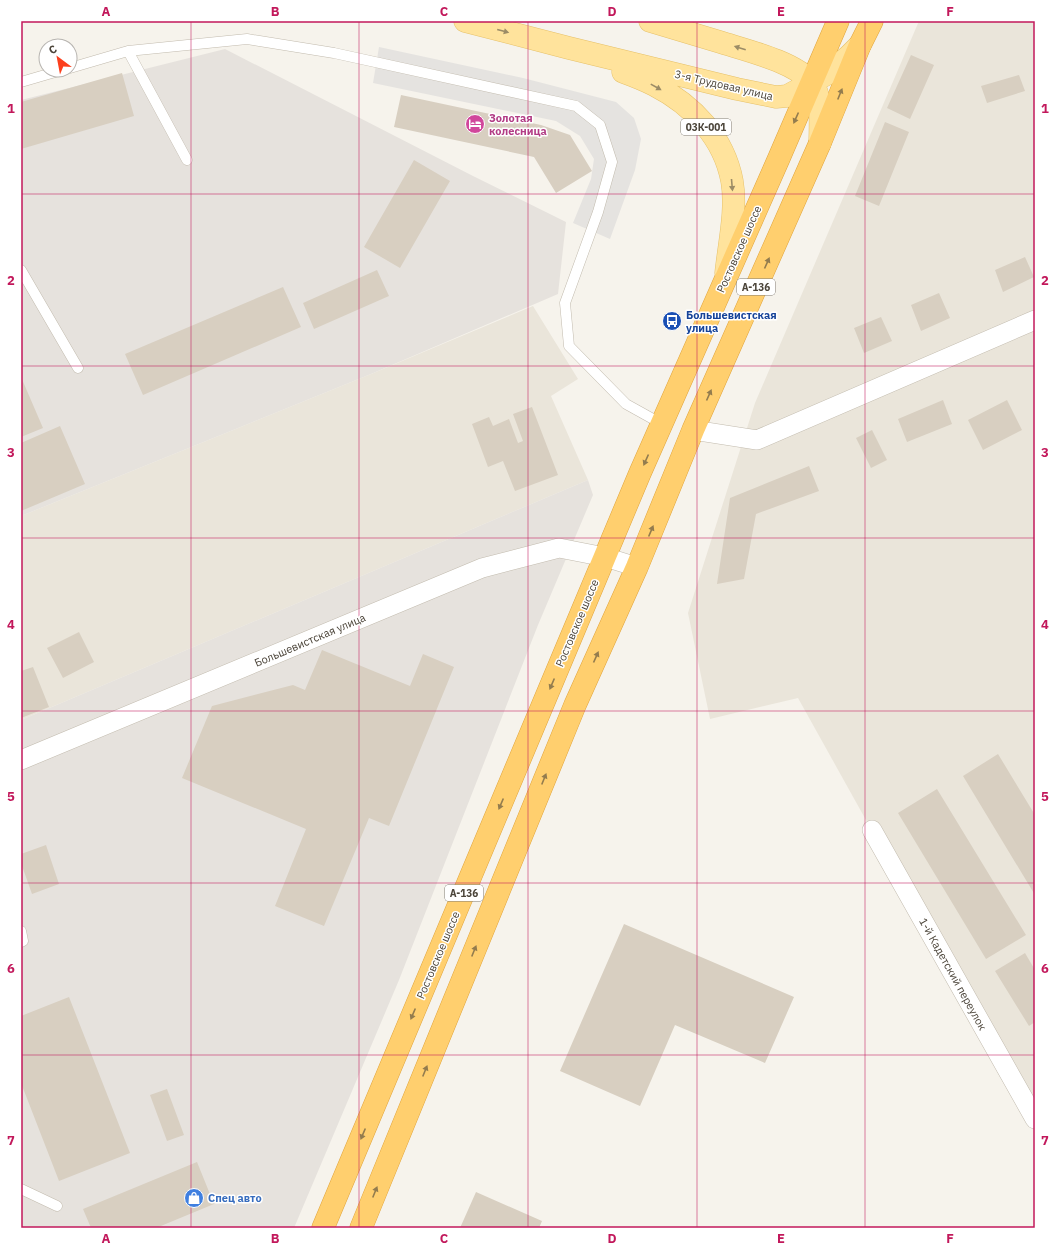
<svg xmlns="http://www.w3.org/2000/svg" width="1056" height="1249" font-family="'IBM Plex Sans',sans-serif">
<rect width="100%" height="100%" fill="#f6f3ec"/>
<path fill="#eae5da" d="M919 21H1035V1132L959 987 798 698 710 719 688 613 755 403Z
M533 306 578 379 551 396 588 480 21 720V516L371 374Z"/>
<path fill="#e6e2dd" d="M225 49 473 176 566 222 558 294 371 374 21 516V100Z
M588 480 593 495 538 625 399 980 294 1228H21V720Z"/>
<path fill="#e5e3e0" d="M379 47 523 78 616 102 634 118 641 139 635 170 610 239 573 223 591 179 594 159 580 136 556 121 373 83Z"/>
<path fill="#d8cfc1" d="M911 55 934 65 910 119 887 108Z
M122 73 134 116 21 149V102Z
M1019 75 1025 91 987 103 981 86Z
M401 95 541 125 570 135 592 171 556 193 534 157 394 127Z
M885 122 909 132 879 206 855 196Z
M414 160 450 181 400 268 364 247Z
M1025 257 1034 277 1003 292 995 270Z
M377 270 389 296 314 329 303 303Z
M283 287 301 327 143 395 125 354Z
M939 293 950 318 921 331 911 305Z
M881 317 892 341 864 353 854 328Z
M21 377 43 428 21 437Z
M943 400 952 424 907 442 898 419Z
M1007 400 1022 430 983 450 968 420Z
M532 407 558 475 515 491 503 461 488 467 472 424 489 417 493 426 509 419 518 443 523 441 513 414Z
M60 426 85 484 21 511V443Z
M872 430 887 460 871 468 856 438Z
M809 466 819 491 756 514 744 579 717 584 730 498Z
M79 632 94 662 63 678 47 648Z
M322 650 410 686 423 654 454 667 389 826 369 818 324 926 275 906 306 829 182 778 212 706 293 685 305 690Z
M33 667 49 707 21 718V671Z
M998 754 1035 815V895L963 776Z
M937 789 1026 935 986 959 898 813Z
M46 845 59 884 32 894 21 863V854Z
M624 924 794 997 765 1063 675 1025 640 1106 560 1071Z
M1025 953 1035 970V1022L1029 1026 995 971Z
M69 997 130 1153 59 1181 21 1083V1016Z
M167 1089 184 1135 167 1141 150 1095Z
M197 1162 214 1204 156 1228H91L83 1209Z
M476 1192 542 1221 539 1228H460Z"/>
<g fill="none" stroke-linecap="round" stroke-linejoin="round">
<g stroke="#c2bbae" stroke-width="11">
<path id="lane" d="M128 51 187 160
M70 68 128 51 247 39 334 53 576 106 600 125 612 162 598 212 565 303 569 346 626 404 662 424
M21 82 62 70
M21 270 78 368
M21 931 23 941 21 942
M21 1189 57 1206"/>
</g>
<g stroke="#c2bbae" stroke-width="20">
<path id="street" d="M693 430 757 440 1035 320
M21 760 482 568 559 548 605 557 637 567
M872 830 1035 1119"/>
</g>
<g stroke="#e6c16a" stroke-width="23">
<path id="primary" d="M465 21 569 48 737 89 776 97 787 96 827 74 849 56 860 45
M650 21C673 28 697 35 720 42 745 50 796 62 812 83 823 97 820 126 820 143
M623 72C634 76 644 80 654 85 693 105 724 138 732 181 737 209 729 244 726 273"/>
</g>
<g stroke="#e0a43c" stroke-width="23">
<path id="highway" d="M323 1228 640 473 779 158 838 21
M361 1228 575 705 637 567 693 430 820 143 860 45 872 21"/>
</g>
<use href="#lane" stroke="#fff" stroke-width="10"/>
<use href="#street" stroke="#fff" stroke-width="19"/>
<use href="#primary" stroke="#ffe39c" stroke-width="22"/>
<use href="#highway" stroke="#ffcf6e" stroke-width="22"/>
</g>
<defs><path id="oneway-solid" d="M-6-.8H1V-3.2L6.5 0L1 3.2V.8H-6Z"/></defs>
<g fill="#9c8c66">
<use href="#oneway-solid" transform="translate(503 31) rotate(15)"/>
<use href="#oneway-solid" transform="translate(740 48) rotate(-163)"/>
<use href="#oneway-solid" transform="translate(656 87) rotate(29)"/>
<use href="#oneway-solid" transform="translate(732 185) rotate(85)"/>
</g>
<g fill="#937c4e">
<use href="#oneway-solid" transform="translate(840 94) rotate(-68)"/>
<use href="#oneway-solid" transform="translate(796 118) rotate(114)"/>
<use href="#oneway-solid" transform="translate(767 263) rotate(-66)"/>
<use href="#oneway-solid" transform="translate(709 395) rotate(-66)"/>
<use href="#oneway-solid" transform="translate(646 460) rotate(114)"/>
<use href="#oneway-solid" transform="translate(651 531) rotate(-67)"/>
<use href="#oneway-solid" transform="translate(596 657) rotate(-66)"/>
<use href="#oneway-solid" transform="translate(552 684) rotate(113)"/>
<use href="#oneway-solid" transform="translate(544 779) rotate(-68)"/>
<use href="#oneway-solid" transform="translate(501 804) rotate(113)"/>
<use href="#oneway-solid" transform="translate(474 951) rotate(-68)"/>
<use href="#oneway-solid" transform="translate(413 1014) rotate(113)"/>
<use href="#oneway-solid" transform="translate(425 1071) rotate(-68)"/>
<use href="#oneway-solid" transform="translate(363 1134) rotate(113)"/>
<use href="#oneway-solid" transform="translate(375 1192) rotate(-68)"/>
</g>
<path fill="none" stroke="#c2185b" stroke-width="1" stroke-opacity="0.55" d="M191 21V1228M359 21V1228M528 21V1228M697 21V1228M865 21V1228M21 194H1035M21 366H1035M21 538H1035M21 711H1035M21 883H1035M21 1055H1035"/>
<defs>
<g id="hotel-disc" transform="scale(1)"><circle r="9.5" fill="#d1479c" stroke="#fff"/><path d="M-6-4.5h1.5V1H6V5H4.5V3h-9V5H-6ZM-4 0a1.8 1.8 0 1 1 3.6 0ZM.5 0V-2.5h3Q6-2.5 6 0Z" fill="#fff"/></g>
<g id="bus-disc" transform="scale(1)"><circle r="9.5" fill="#1a4fb4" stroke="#fff"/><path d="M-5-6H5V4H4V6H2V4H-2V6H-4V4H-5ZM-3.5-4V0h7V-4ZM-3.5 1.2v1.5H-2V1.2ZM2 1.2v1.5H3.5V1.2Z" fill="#fff"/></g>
<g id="shop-disc" transform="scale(1)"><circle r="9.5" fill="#3f7fe0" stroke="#fff"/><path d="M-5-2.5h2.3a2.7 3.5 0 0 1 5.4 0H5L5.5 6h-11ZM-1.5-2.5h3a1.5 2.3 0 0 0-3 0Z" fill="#fff"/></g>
</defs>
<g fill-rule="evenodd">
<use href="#hotel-disc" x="475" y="124"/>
<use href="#bus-disc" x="672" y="321"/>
<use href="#shop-disc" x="194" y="1198"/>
</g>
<g text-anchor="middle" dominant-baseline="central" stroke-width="3" stroke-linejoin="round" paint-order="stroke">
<g fill="#fff" stroke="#817c74" stroke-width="1">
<rect x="681" y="119" width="50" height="16" rx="3"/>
<rect x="737" y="279" width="38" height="16" rx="3"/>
<rect x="445" y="885" width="38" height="16" rx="3"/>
</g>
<g font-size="10" font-weight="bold" fill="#4b4439">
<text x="706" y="127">03К-001</text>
<text x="756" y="287">А-136</text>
<text x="464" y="893">А-136</text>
</g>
<g font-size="11" fill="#4b4439" stroke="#fff">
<text transform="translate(724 85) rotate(13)">3-я Трудовая улица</text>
<text transform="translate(739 249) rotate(-66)">Ростовское шоссе</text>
<text transform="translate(577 623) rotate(-67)">Ростовское шоссе</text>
<text transform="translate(310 640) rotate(-23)">Большевистская улица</text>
<text transform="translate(438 955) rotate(-67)">Ростовское шоссе</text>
<text transform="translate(953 974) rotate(61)">1-й Кадетский переулок</text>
</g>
<g font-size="11" font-weight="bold" fill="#b23c85" stroke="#fff" text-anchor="start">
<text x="489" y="118">Золотая<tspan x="489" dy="13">колесница</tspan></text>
</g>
<g font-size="11" font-weight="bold" fill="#164399" stroke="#fff" text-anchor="start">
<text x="686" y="315">Большевистская<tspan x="686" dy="13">улица</tspan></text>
</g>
<g font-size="11" font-weight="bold" fill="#366cbe" stroke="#fff" text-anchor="start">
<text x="208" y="1198">Спец авто</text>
</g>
</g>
<rect width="1056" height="1249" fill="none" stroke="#ffffff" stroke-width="44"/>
<g transform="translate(58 58) rotate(328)"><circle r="19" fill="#ffffff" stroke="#b7b4b0"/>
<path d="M0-3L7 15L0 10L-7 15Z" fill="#fc3f1d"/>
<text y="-6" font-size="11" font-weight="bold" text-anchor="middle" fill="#4b4439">С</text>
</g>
<rect x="22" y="22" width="1012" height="1205" fill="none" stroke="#c2185b" stroke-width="1.5"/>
<g font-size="13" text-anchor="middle" font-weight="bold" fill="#c2185b">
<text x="106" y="16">A</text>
<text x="275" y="16">B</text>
<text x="444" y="16">C</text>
<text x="612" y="16">D</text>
<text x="781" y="16">E</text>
<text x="950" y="16">F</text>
<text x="11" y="113">1</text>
<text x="1045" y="113">1</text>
<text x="11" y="285">2</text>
<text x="1045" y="285">2</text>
<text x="11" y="457">3</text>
<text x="1045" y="457">3</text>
<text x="11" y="629">4</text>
<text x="1045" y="629">4</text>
<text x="11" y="801">5</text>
<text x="1045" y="801">5</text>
<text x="11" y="973">6</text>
<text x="1045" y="973">6</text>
<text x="11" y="1145">7</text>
<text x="1045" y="1145">7</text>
<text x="106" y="1243">A</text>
<text x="275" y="1243">B</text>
<text x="444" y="1243">C</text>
<text x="612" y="1243">D</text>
<text x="781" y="1243">E</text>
<text x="950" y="1243">F</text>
</g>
</svg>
